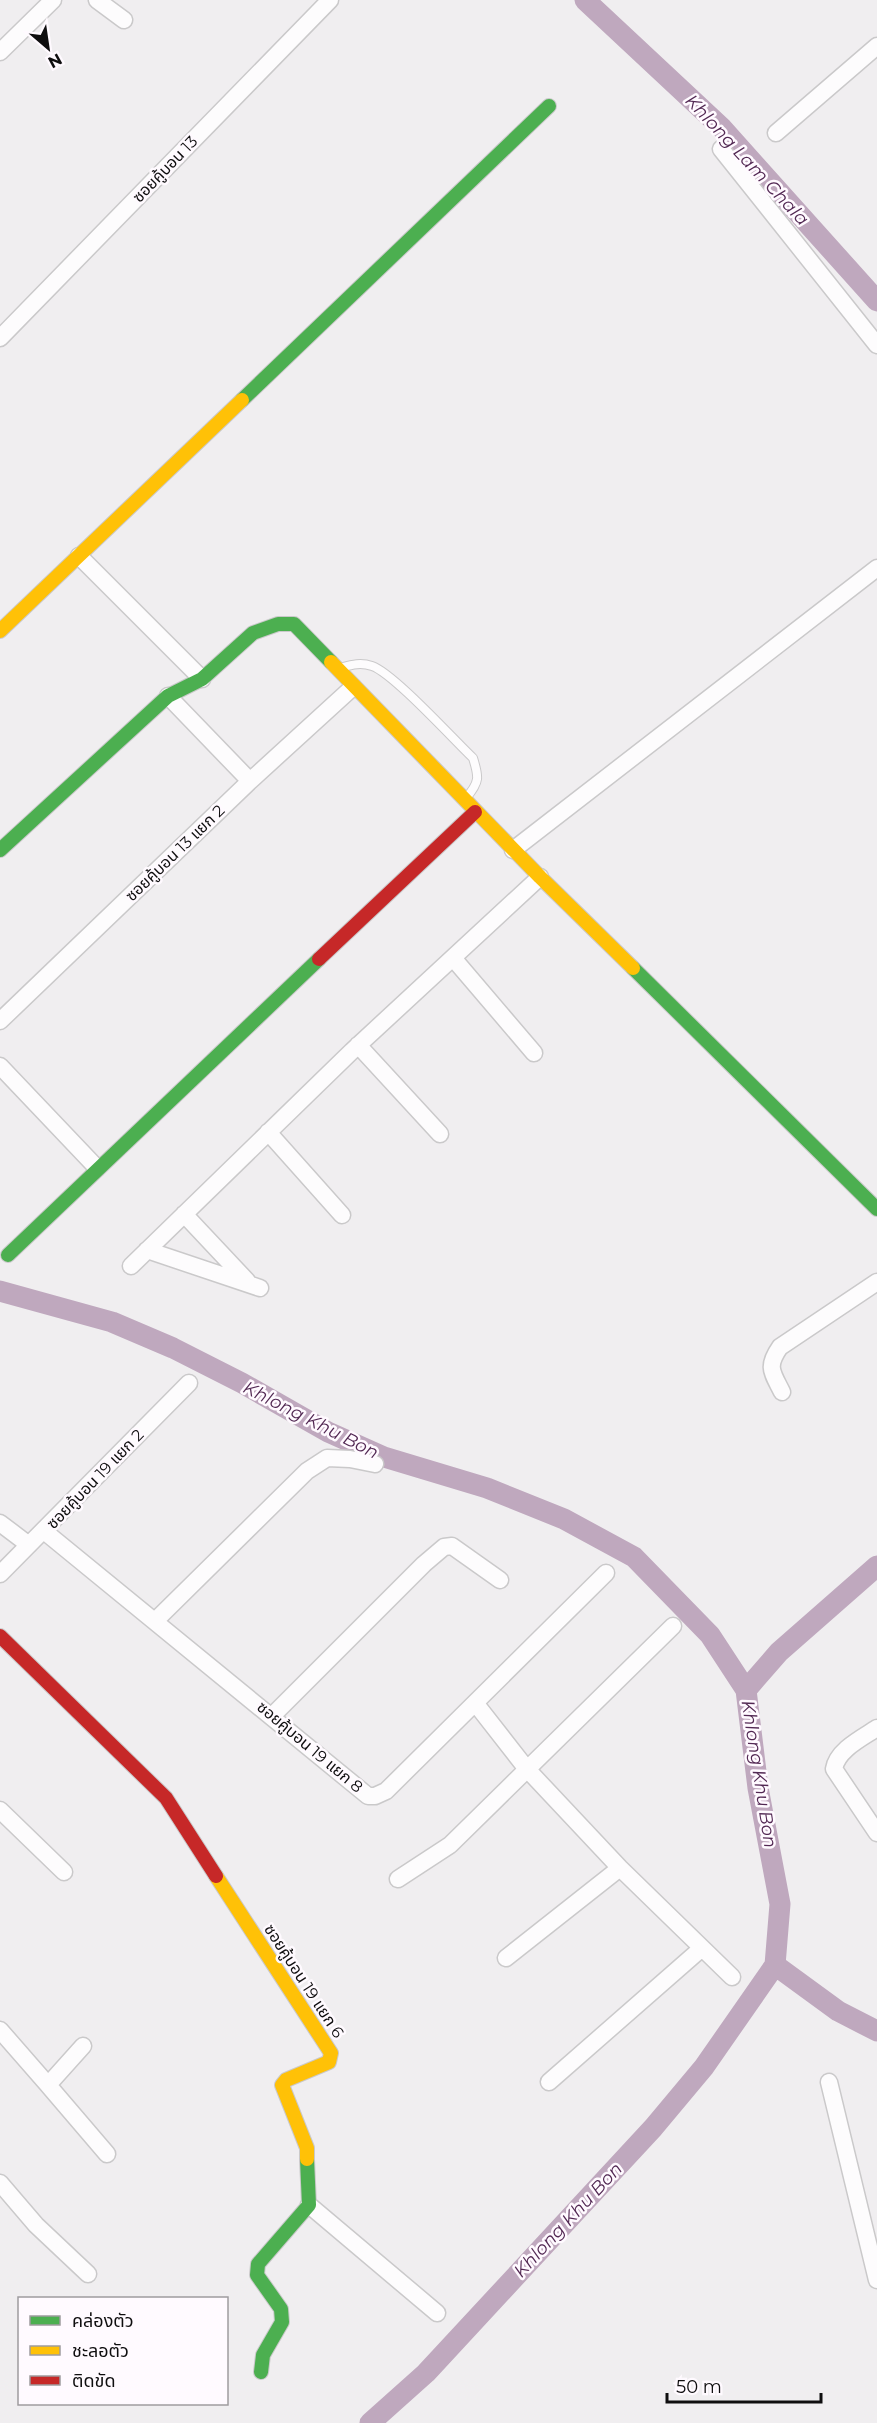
<svg xmlns="http://www.w3.org/2000/svg" width="877" height="2423" font-family="Montserrat,'Noto Sans Thai',sans-serif">
<rect width="100%" height="100%" fill="#f0eef0"/>
<g fill="none" stroke-linecap="round" stroke-linejoin="round">
<path stroke="#bfa8be" stroke-width="21" d="M585 0 722 128 877 301
M0 1291 112 1322 173 1348 242 1383 328 1432 384 1457 487 1488 564 1519 634 1557 710 1635 746 1690 758 1788 780 1904 775 1965 704 2067 653 2128 426 2373 370 2423
M746 1690 779 1652 877 1566
M775 1965 838 2011 877 2031"/>
<g stroke="#cac9ca" stroke-width="10">
<path id="lane" d="M340 668C351 665 360 662 372 666 393 673 453 739 473 758 479 777 480 782 466 798"/>
</g>
<g stroke="#cac9ca" stroke-width="19">
<path id="street" d="M97 0 124 20
M0 52 53 0
M776 133 877 46
M721 149 877 345
M0 338 330 0
M79 556 202 679
M168 696 250 781
M513 850 877 568
M453 958 534 1053
M0 1021 250 781 353 687
M358 1045 440 1134
M0 1066 97 1168
M268 1132 342 1215
M184 1214 247 1281
M147 1250 260 1288
M131 1266 352 1051 540 877
M782 1392C772 1372 766 1367 780 1347L877 1282
M0 1523 29 1545
M44 1531 368 1796H375L386 1791 606 1573
M0 1574 189 1383
M155 1621 307 1471 327 1458 350 1459 375 1464
M476 1704 526 1768 620 1868 732 1977
M272 1716 424 1564 444 1547 452 1546 500 1580
M877 1728C862 1738 837 1750 834 1769L877 1833
M0 1810 64 1872
M398 1879 450 1845 673 1626
M506 1958 620 1868
M0 2030 48 2085 83 2046
M549 2082 702 1948
M829 2082 877 2280
M48 2085 107 2154
M0 2183 36 2225 88 2274
M309 2205 437 2313"/>
</g>
<g stroke="#cac9ca" stroke-width="16">
<path id="fast" d="M242 400 549 106
M0 850 168 696 202 679 253 633 278 624H294L331 662
M633 968 877 1209
M8 1255 319 959
M261 2372 263 2355 282 2322 281 2309 257 2275 258 2264 309 2205 307 2159"/>
</g>
<g stroke="#cac9ca" stroke-width="16">
<path id="slow" d="M0 631 242 400
M331 662 540 877 633 968
M216 1876 331 2053 329 2062 286 2080 282 2085 307 2148V2159"/>
</g>
<g stroke="#cac9ca" stroke-width="16">
<path id="jam" d="M319 959 475 812
M0 1636 166 1798 216 1876"/>
</g>
<use href="#lane" stroke="#fdfcfd" stroke-width="8"/>
<use href="#street" stroke="#fdfcfd" stroke-width="16"/>
<use href="#fast" stroke="#4caf50" stroke-width="14"/>
<use href="#slow" stroke="#ffc107" stroke-width="14"/>
<use href="#jam" stroke="#c62828" stroke-width="14"/>
</g>
<g text-anchor="middle" dominant-baseline="central" stroke-width="5" stroke-linejoin="round" paint-order="stroke">
<g font-size="16" fill="#0f0e0f" stroke="#fffaff">
<text transform="translate(165 169) rotate(-46)">ซอยคู้บอน 13</text>
<text transform="translate(175 853) rotate(-44)">ซอยคู้บอน 13 แยก 2</text>
<text transform="translate(95 1479) rotate(-46)">ซอยคู้บอน 19 แยก 2</text>
<text transform="translate(310 1747) rotate(40)">ซอยคู้บอน 19 แยก 8</text>
<text transform="translate(304 1981) rotate(57)">ซอยคู้บอน 19 แยก 6</text>
</g>
<g font-size="18" font-style="italic" fill="#522853" stroke="#fffaff">
<text transform="translate(747 160) rotate(47)">Khlong Lam Chala</text>
<text transform="translate(311 1420) rotate(27)">Khlong Khu Bon</text>
<text transform="translate(759 1774) rotate(81)">Khlong Khu Bon</text>
<text transform="translate(568 2220) rotate(-47)">Khlong Khu Bon</text>
</g>
</g>
<rect x="18" y="2297" width="210" height="108" fill="#fffaff" stroke="#9f9c9f" stroke-width="1.5"/>
<rect x="30" y="2316" width="30" height="9" fill="#4caf50" stroke="#9f9c9f" stroke-width="1.5"/>
<text x="72" y="2327" font-size="18" fill="#0f0e0f">คล่องตัว</text>
<rect x="30" y="2346" width="30" height="9" fill="#ffc107" stroke="#9f9c9f" stroke-width="1.5"/>
<text x="72" y="2357" font-size="18" fill="#0f0e0f">ชะลอตัว</text>
<rect x="30" y="2376" width="30" height="9" fill="#c62828" stroke="#9f9c9f" stroke-width="1.5"/>
<text x="72" y="2387" font-size="18" fill="#0f0e0f">ติดขัด</text>
<g transform="translate(48 48) rotate(151)" stroke="#fffaff" stroke-width="4.5" paint-order="stroke">
<path d="M0-4.5L10 22L0 15L-10 22Z" fill="#0f0e0f"/>
<text y="-9" font-size="16" font-weight="bold" text-anchor="middle" fill="#0f0e0f">N</text>
</g>
<path d="M667 2393v9h154v-9" fill="none" stroke="#0f0e0f" stroke-width="3"/>
<text x="676" y="2393" font-size="18" fill="#0f0e0f" stroke="#fffaff" stroke-width="4.5" paint-order="stroke">50 m</text>
</svg>
